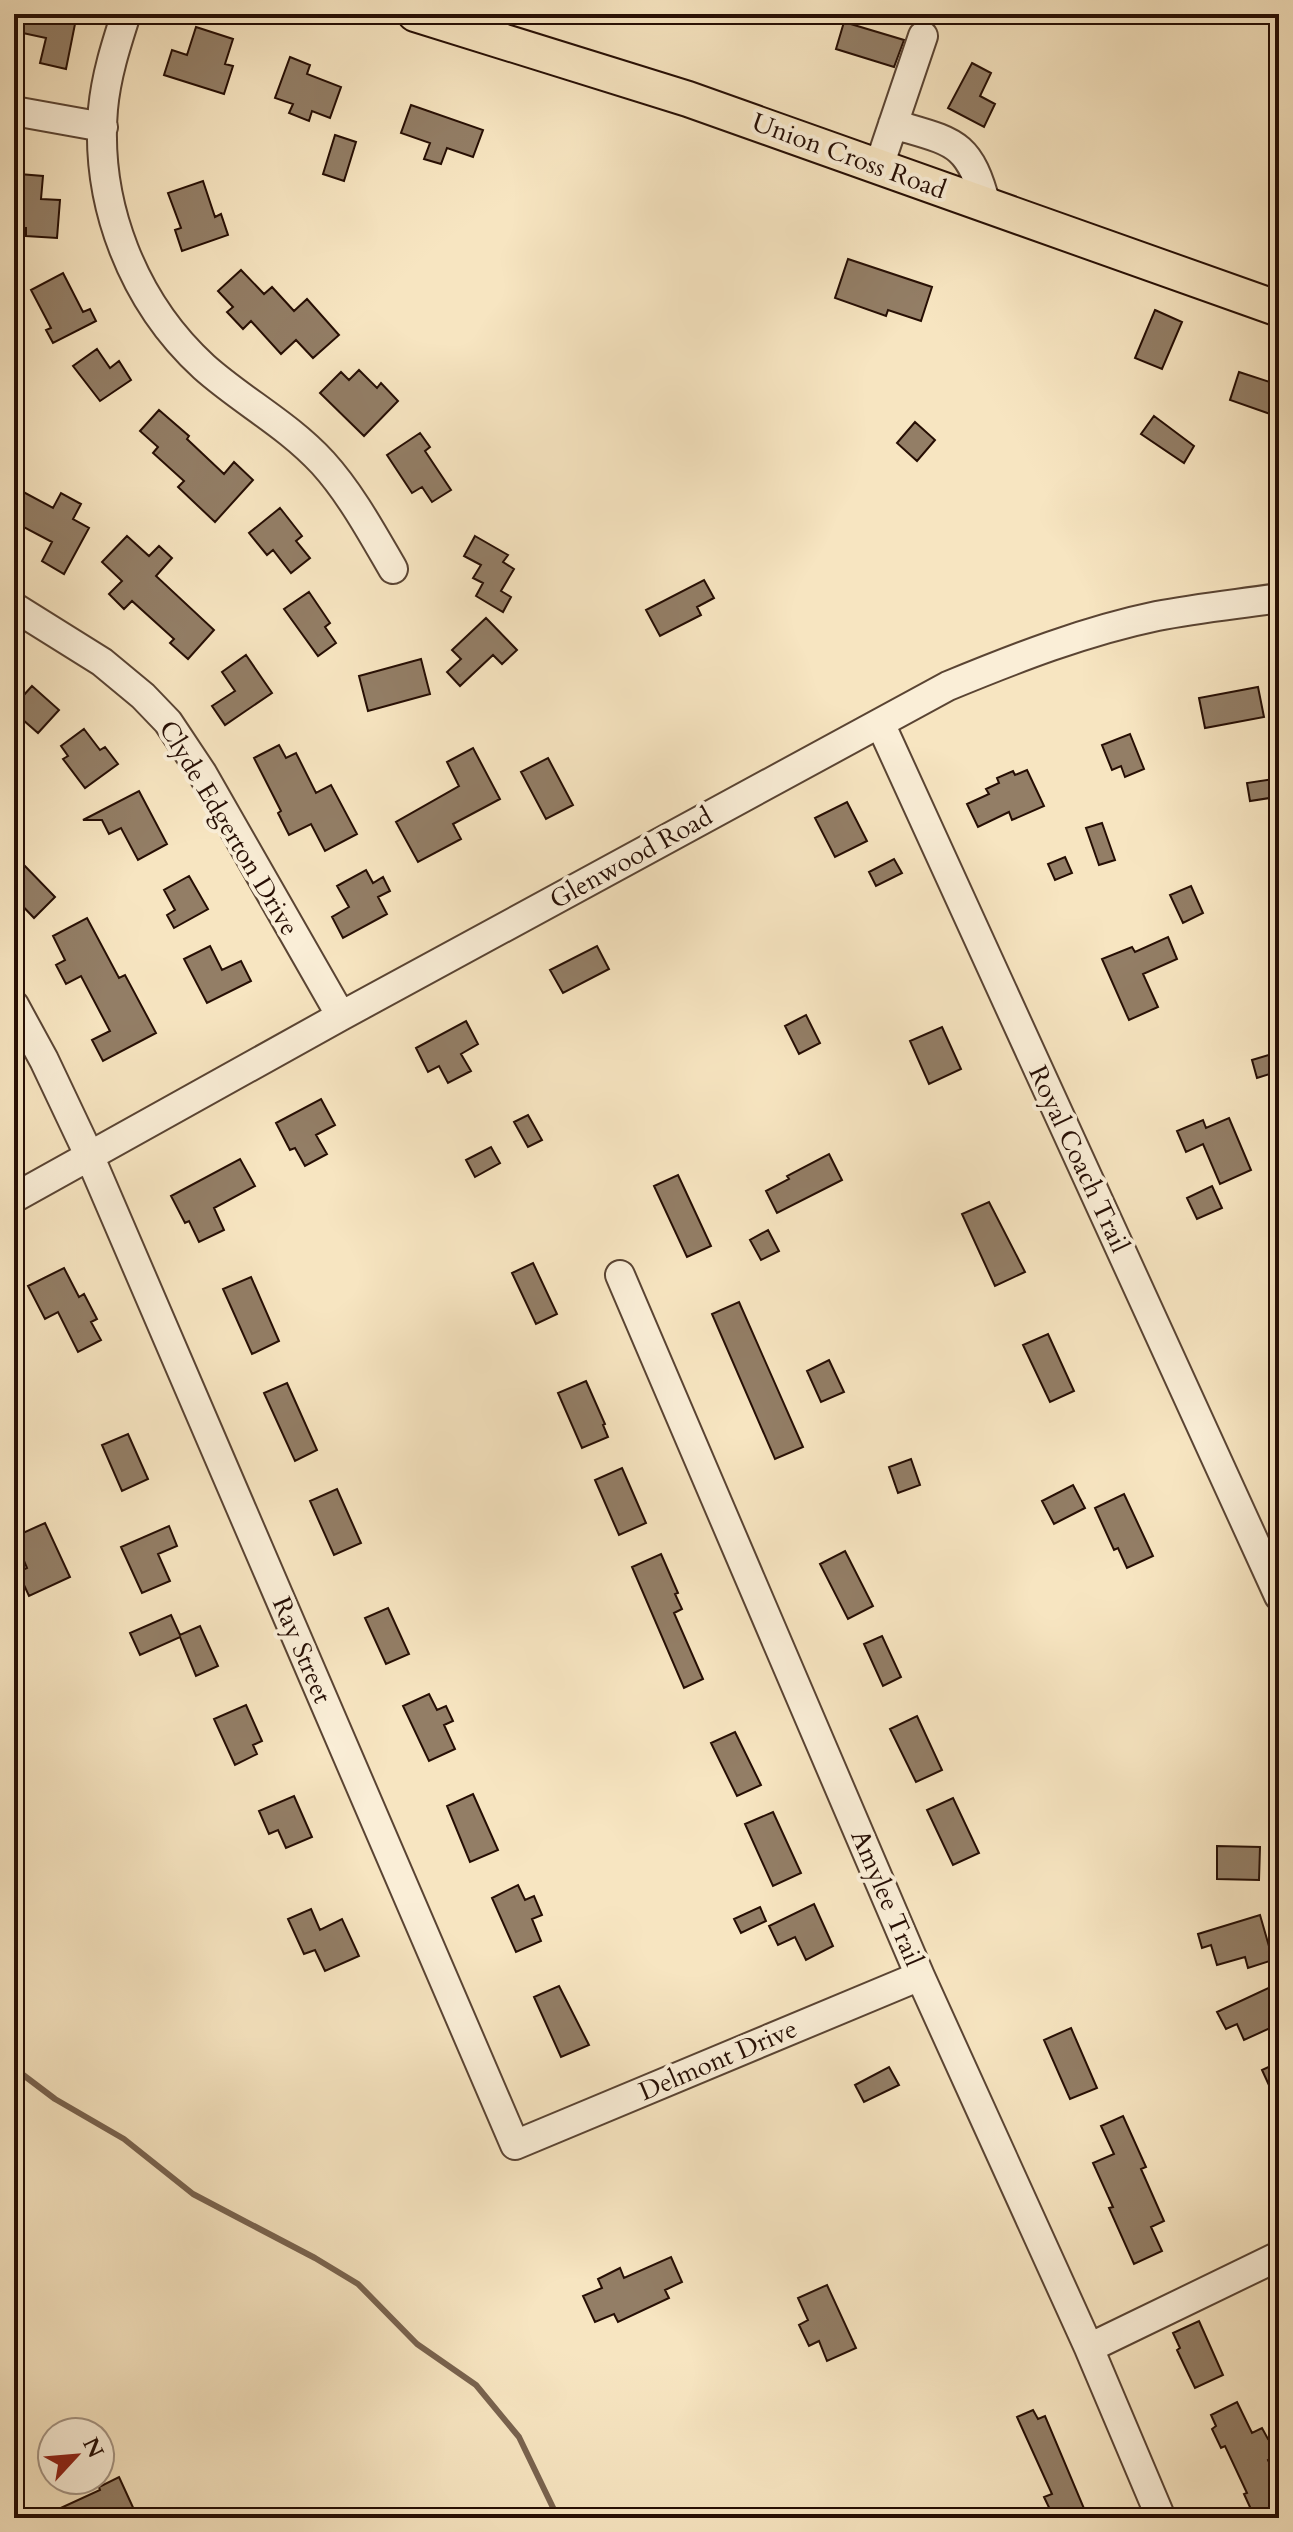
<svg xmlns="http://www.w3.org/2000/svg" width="1293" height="2532" font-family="Cardo,serif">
<rect width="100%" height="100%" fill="#f7e5c1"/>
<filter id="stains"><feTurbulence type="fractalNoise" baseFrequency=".0025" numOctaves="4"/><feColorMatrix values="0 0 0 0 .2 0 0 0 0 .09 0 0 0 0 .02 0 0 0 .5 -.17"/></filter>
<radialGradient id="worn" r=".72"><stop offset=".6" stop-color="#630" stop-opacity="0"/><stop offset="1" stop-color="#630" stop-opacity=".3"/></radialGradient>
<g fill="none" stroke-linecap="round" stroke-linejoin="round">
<path stroke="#79634f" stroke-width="6" d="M14 2068 55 2099 124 2139 193 2194 315 2258 358 2284 417 2344 476 2385 519 2437 558 2518"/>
</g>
<path fill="#937e66" stroke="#260e04" stroke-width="2" d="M22 14H77L66 69 40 63 46 38 18 32Z
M844 22 904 40 894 67 836 49Z
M196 27 233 39 225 64 233 66 224 94 164 75 172 50 187 55Z
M290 57 310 65 307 74 341 87 330 118 312 111 309 121 289 113 293 104 275 98Z
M972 63 991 73 980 96 995 104 984 127 948 108Z
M411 105 483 130 473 157 447 148 441 164 424 159 430 143 401 133Z
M335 135 356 142 344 181 323 174Z
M19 174 43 176 41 199 60 200 57 238 26 236V228H16Z
M203 181 215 217 221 214 228 235 182 251 175 230 181 228 168 193Z
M848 259 932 287 921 321 888 310 886 316 835 298Z
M241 270 264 294 272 287 294 311 307 299 339 335 313 358 296 340 281 354 251 321 243 329 227 312 233 307 218 291Z
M63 273 83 312 90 309 96 321 53 343 46 330 51 328 31 290Z
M1155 310 1182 322 1162 369 1135 358Z
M97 349 110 368 119 361 131 380 100 401 73 366Z
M359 370 377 388 381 383 398 401 364 436 320 393 341 372 349 380Z
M1239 372 1279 385V417L1230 400Z
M159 410 189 436 187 439 224 474 234 462 253 480 215 522 178 487 184 481 153 453 158 447 140 431Z
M1154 416 1194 446 1184 463 1141 434Z
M915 422 935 440 917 461 897 443Z
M420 433 430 447 425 451 451 490 432 502 422 487 412 493 387 455Z
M14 487 53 508 61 493 81 504 73 519 89 528 64 574 42 561 52 542 14 522Z
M280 508 302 536 296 541 310 558 291 573 273 550 267 555 249 533Z
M127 536 149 556 159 546 172 558 156 576 214 630 188 659 170 643 174 639 132 601 124 609 109 594 122 581 102 562Z
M475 536 508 555 503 562 514 569 501 591 511 597 503 612 476 596 483 583 473 578 481 565 464 556Z
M704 580 714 598 697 607 701 615 660 636 646 610Z
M309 592 330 623 325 627 336 643 318 656 284 609Z
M486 618 517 650 502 664 493 655 460 686 447 672 461 659 452 650Z
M246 655 272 693 225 725 212 706 235 691 222 672Z
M421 659 430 694 368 711 359 676Z
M32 686 59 710 38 733 14 712V706Z
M1258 687 1264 717 1205 728 1199 698Z
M84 729 100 750 105 747 118 764 85 788 63 759 68 756 61 746Z
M1130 734 1144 769 1125 777 1121 766 1112 770 1102 745Z
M279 745 286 758 296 753 316 793 331 785 357 834 325 851 311 824 289 835 278 813 281 811 254 758Z
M473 748 500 799 453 824 461 839 418 862 396 822 459 786 447 762Z
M548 758 573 805 546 819 521 772Z
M1027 770 1044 806 1012 820 1009 812 978 827 967 804 989 794 986 789 999 783 997 778 1013 771 1015 775Z
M1274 779 1276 797 1250 801 1247 783Z
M139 791 167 844 138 860 121 828 109 834 102 820H83Z
M847 802 867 841 835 857 815 818Z
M1102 823 1115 860 1099 865 1086 828Z
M1065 857 1072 873 1055 880 1048 864Z
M894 859 902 873 876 886 869 872Z
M22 863 55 897 34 918 14 897V871Z
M366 870 373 883 383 877 390 891 378 897 387 914 343 938 332 917 349 907 337 886Z
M189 876 208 909 174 928 167 915 175 910 164 890Z
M1191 886 1203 913 1183 923 1170 895Z
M87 918 119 978 125 975 156 1033 103 1061 92 1040 110 1031 81 976 66 984 56 965 65 960 53 936Z
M1168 937 1177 959 1143 974 1158 1007 1129 1020 1102 959 1132 947 1135 952Z
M210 946 222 970 241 961 251 981 207 1003 184 959Z
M597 946 609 969 563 993 550 970Z
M806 1015 820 1043 799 1054 785 1026Z
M466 1021 478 1044 461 1054 471 1071 448 1083 439 1066 428 1072 416 1048Z
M942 1027 961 1069 929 1084 910 1041Z
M1279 1052V1071L1257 1078 1252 1060Z
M321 1099 335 1125 316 1135 327 1154 305 1166 295 1148 290 1150 276 1123Z
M528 1115 542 1140 528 1147 514 1122Z
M1229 1118 1251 1170 1220 1184 1203 1144 1186 1152 1177 1131 1203 1120 1206 1128Z
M491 1147 500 1163 475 1177 466 1160Z
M829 1154 842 1180 777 1213 766 1191 789 1179 787 1176Z
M240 1159 255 1186 214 1208 224 1230 199 1242 189 1221 185 1223 171 1196Z
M678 1175 711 1246 687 1257 654 1186Z
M1212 1186 1222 1208 1197 1219 1187 1198Z
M989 1202 1025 1272 995 1286 962 1214Z
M768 1230 779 1251 761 1260 750 1240Z
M533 1263 557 1314 536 1324 512 1273Z
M64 1268 79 1297 84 1294 97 1319 91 1322 101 1340 78 1352 58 1312 45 1319 28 1286Z
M251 1277 279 1341 252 1354 223 1289Z
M739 1302 803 1447 775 1459 712 1314Z
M1048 1334 1074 1391 1050 1402 1023 1345Z
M829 1360 844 1392 821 1402 807 1371Z
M586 1381 605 1424 603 1425 608 1437 582 1448 558 1393Z
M287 1383 317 1450 295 1461 264 1393Z
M128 1434 148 1479 122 1491 102 1445Z
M911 1459 920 1485 898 1493 889 1467Z
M622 1468 646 1523 619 1535 595 1480Z
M1073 1485 1085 1508 1054 1524 1042 1501Z
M337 1489 361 1543 334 1555 310 1501Z
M1124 1494 1153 1556 1127 1568 1118 1548 1114 1550 1095 1508Z
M45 1523 70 1577 29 1596 18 1572 27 1568 14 1537Z
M169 1526 177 1546 158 1554 170 1581 142 1593 121 1547Z
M845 1551 873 1606 848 1619 820 1564Z
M661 1554 678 1593 675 1594 682 1609 674 1613 703 1679 684 1688 632 1567Z
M388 1608 409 1654 386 1664 365 1618Z
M171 1615 180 1635 200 1626 218 1666 196 1676 180 1637 140 1655 130 1633Z
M882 1636 901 1677 883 1686 864 1644Z
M429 1694 437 1710 446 1706 453 1721 444 1725 455 1749 429 1761 403 1706Z
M246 1705 262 1741 253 1745 257 1754 235 1765 214 1719Z
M917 1716 942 1770 916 1782 890 1729Z
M735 1732 761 1785 737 1796 711 1743Z
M473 1794 498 1850 470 1862 447 1806Z
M294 1796 312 1837 286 1848 278 1830 269 1834 259 1811Z
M953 1798 979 1853 953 1865 927 1810Z
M773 1812 801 1873 773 1886 745 1824Z
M1217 1846 1260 1847 1259 1880 1217 1879Z
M518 1885 525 1900 534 1896 542 1915 532 1919 541 1941 516 1952 492 1898Z
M814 1904 833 1946 806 1960 795 1937 778 1945 769 1926Z
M760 1907 766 1921 741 1933 734 1919Z
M311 1909 320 1930 342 1919 359 1956 325 1971 315 1950 304 1954 288 1919Z
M1260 1915 1273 1960 1248 1968 1245 1957 1217 1965 1211 1945 1202 1948 1198 1934Z
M1279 1983V2024L1244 2040 1237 2024 1226 2029 1217 2012Z
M559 1986 589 2045 561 2057 534 1997Z
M1071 2028 1097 2088 1070 2099 1044 2040Z
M1279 2062V2107L1262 2070Z
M889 2067 899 2085 864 2102 855 2085Z
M1123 2116 1146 2167 1141 2169 1164 2221 1151 2227 1162 2251 1134 2264 1109 2208 1113 2207 1093 2163 1114 2154 1101 2126Z
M671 2257 682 2282 665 2290 669 2298 618 2322 614 2314 595 2322 583 2296 602 2288 598 2279 620 2268 624 2278Z
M827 2285 856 2348 827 2361 819 2341 809 2346 799 2325 808 2320 798 2298Z
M1199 2321 1223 2375 1195 2388 1177 2350 1180 2348 1173 2333Z
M1237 2402 1252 2433 1262 2428 1268 2439 1279 2434V2455L1268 2460 1279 2485V2518H1255L1244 2494 1247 2493 1225 2446 1221 2448 1212 2429 1216 2426 1211 2415Z
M1033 2410 1038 2419 1045 2416 1088 2518H1054L1044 2497 1052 2494 1017 2417Z
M119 2477 136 2514 126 2518H39L100 2490 99 2487Z"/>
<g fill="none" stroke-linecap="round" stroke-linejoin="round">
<g stroke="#5a4433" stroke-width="32">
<path id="minor" d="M126 14C116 45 106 76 103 109 95 204 133 302 204 367 242 401 287 424 323 463 351 494 372 533 393 569
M14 111 103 127
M893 124C953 142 969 140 986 205
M879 166 923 36
M14 607 102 662 143 696 168 722 202 773 341 1016
M880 723 1279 1596
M14 1005 44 1060 89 1155 515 2145 920 1976
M14 1198 341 1016 948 686C1016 658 1085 631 1157 616 1197 608 1239 604 1279 598
M620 1275 920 1976 1089 2348 1161 2518
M1089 2348 1279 2256"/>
</g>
<g stroke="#260e04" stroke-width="38">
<path id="major" d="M415 14 688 99 1279 309"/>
</g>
<use href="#minor" stroke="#faeed7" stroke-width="28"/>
<use href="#major" stroke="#f7e5c1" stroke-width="34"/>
</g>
<g text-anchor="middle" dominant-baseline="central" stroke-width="8" stroke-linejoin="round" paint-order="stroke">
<g font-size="26" fill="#260e04" stroke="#faeed7">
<text transform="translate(849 156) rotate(20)">Union Cross Road</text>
<text transform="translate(229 828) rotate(59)">Clyde Edgerton Drive</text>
<text transform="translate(631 858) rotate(-29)">Glenwood Road</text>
<text transform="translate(1079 1159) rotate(65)">Royal Coach Trail</text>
<text transform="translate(302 1650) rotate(67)">Ray Street</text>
<text transform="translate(887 1898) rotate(67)">Amylee Trail</text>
<text transform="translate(718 2060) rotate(-23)">Delmont Drive</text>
</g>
</g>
<rect width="1293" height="2532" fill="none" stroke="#f7e5c1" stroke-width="48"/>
<rect x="16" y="16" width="1261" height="2500" fill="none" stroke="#260e04" stroke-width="4"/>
<rect x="24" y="24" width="1245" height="2484" fill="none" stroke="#260e04" stroke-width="2"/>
<g transform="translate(76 2456) rotate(64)"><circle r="38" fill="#faeed7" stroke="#a59483" stroke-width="2"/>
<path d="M0-6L14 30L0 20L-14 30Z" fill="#8f2418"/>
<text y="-12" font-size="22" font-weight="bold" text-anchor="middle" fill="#260e04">N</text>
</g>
<rect width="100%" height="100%" filter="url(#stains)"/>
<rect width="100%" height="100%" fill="url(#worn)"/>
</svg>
